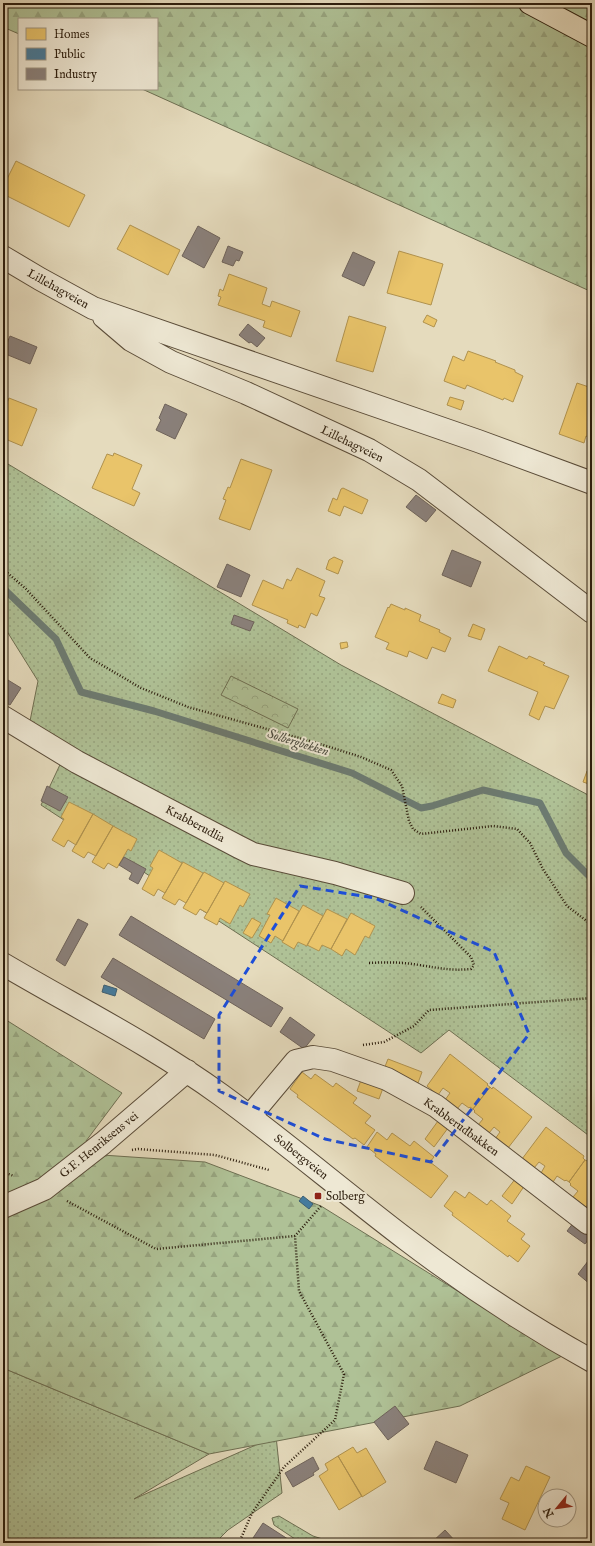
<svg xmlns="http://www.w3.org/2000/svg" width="595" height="1546" font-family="'IM FELL English',serif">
<defs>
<pattern id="grass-dots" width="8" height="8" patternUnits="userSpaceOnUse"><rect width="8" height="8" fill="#afc196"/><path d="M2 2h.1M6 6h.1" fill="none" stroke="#97a580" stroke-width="1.8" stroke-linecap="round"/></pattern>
<pattern id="forest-firs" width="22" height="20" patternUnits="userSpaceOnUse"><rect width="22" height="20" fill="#afc196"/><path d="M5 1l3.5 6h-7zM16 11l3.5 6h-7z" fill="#97a580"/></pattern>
<pattern id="park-crowns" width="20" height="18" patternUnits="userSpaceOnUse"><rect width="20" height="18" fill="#afc196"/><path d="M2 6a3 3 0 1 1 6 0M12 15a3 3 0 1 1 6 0" fill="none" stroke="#97a580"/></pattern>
</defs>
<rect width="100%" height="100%" fill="#e5dbbd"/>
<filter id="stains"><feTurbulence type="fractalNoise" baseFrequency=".005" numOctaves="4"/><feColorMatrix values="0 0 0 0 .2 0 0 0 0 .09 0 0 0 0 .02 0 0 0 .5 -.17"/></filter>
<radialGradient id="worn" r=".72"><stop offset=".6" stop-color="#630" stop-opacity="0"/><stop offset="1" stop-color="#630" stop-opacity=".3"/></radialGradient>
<path fill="url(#grass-dots)" stroke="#6e6f52" d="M3 461 341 665 592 797V1138L449 1030 421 1053 41 805 65 754 29 726 38 681 3 625Z
M3 1368 209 1454 134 1499 276 1436 282 1493 228 1530 215 1543H3Z
M279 1516 313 1536 335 1543H301L274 1525 272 1518Z"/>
<path fill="url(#forest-firs)" stroke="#6e6f52" d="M3 3H592V292L142 89H157V19H19V34L3 27Z
M3 1018 122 1093 86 1141 102 1155 205 1162 321 1206 562 1356 460 1406 209 1454 3 1368Z"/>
<path fill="url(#park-crowns)" stroke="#6e6f52" d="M231 676 298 709 288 728 221 695Z"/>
<path fill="#e9c46a" stroke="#b0924e" d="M16 161 85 195 69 227 3 194V187Z
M130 225 180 250 168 275 117 249Z
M399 251 443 264 431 305 387 293Z
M229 274 267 288 262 304 270 307 272 301 300 311 291 337 263 327 265 321 218 305 221 297 218 296 220 289 223 291Z
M427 315 437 320 434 327 423 322Z
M349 316 386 327 373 372 336 361Z
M468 351 496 361 495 362 515 370V372L523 376 513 402 504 398 503 400 467 385 465 389 444 381 453 356 464 361Z
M577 383 592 388 588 404 592 405V438L586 436 584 443 559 434Z
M450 397 464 401 461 410 447 405Z
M9 398 37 409 22 446 3 438V407L5 408Z
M114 453 142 465 132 489 140 493 134 506 92 488 107 454 113 456Z
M241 459 272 470 250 530 219 519 226 500 223 499 228 487 230 488Z
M343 488 368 500 362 514 344 506 340 516 328 511 333 498 337 500 341 489Z
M334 557 343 561 338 574 326 569 329 560Z
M297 568 325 581 319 596 325 598 317 616 311 613 305 628 299 625 298 628 287 623 288 620 252 605 263 580 283 589 287 579 291 581Z
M391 604 405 610V608L421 615 419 621 440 630 439 632 451 638 445 652 432 647 427 659 409 651 407 657 386 649 389 643 375 637 388 607 389 608Z
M473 624 485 629 481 640 468 636Z
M347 642 348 647 341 649 340 643Z
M499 646 527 659 529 656 545 663 543 665 569 676 554 709 545 706 539 720 529 715 538 692 488 671Z
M442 694 456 700 453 708 438 703Z
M587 771 592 773V785L583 782Z
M69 802 93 814 76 845 68 840 64 847 52 840 64 819 61 817Z
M93 814 113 826 96 856 88 852 84 858 72 851Z
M113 826 137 839 131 851 128 849 117 868 108 863 104 869 92 862Z
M159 850 182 863 165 893 158 889 154 896 142 889 153 868 150 866Z
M183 862 203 873 186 903 179 899 175 905 162 898Z
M204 872 224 883 207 913 200 909 196 915 183 908Z
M225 881 250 894 243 907 240 905 230 924 220 918 217 925 204 918Z
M276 898 299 911 283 941 275 936 271 943 259 936 270 915 267 914Z
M303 905 323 916 307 946 298 942 294 949 282 942Z
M327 909 347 919 331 949 322 945 319 951 307 945Z
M351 913 375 926 369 938 365 936 355 955 346 949 342 956 331 949Z
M252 918 261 923 252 938 243 933Z
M450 1054 488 1084 487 1085 490 1087 473 1109 470 1107 469 1108 462 1103 457 1109 445 1100 450 1093 443 1088 438 1095 427 1086Z
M388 1059 422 1072 418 1083 384 1069Z
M302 1072 311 1079 315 1074 333 1087 336 1083 357 1098 353 1103 371 1116 365 1123 375 1130 364 1145 355 1138 353 1139 297 1097 298 1095 290 1089Z
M361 1080 383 1088 379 1099 357 1091Z
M490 1087 492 1089 493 1087 532 1117 508 1148 495 1139 500 1132 494 1127 489 1133 478 1125 483 1119 474 1112 475 1111 473 1109Z
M438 1121 448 1128 434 1147 425 1139Z
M546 1127 584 1156 583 1158 585 1160 569 1182 566 1180 565 1181 557 1176 553 1182 541 1173 545 1166 539 1162 534 1168 522 1159Z
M377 1132 387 1140 392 1133 410 1146 414 1141 434 1157 430 1162 448 1176 431 1198 375 1156 376 1154 367 1147Z
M585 1160 592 1163V1201L591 1200 586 1207 573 1197 578 1191 570 1185 571 1184 569 1182Z
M516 1178 525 1185 512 1204 502 1196Z
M455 1191 465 1198 469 1192 487 1205 491 1200 511 1216 507 1221 525 1234 521 1239 530 1246 518 1262 509 1255 508 1257 452 1215 453 1213 444 1206Z
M353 1447 357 1453 366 1448 386 1482 362 1497 338 1456Z
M338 1456 362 1496 339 1510 319 1476 328 1470 325 1464Z
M526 1466 550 1477 525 1530 502 1519 509 1503 500 1499 511 1477 519 1481Z"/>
<path fill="#457b9d" stroke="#3e5f72" d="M104 985 117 989 115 996 102 992Z
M303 1196 313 1204 309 1209 299 1201Z"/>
<path fill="#8a817c" stroke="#6e635b" d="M198 226 220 238 204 268 182 256Z
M228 246 243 252 239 261 236 260 233 266 222 262Z
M353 252 375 262 364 286 342 276Z
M248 324 265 338 257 347 251 342 249 343 239 335Z
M10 336 37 347 30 364 3 353Z
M165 404 187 414 175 439 156 430 161 420 159 418Z
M416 495 436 510 426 522 406 507Z
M452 550 481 562 471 587 442 575Z
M227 564 250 575 241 597 217 587Z
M234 615 254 622 250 631 231 624Z
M3 677 21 688 10 705 3 701Z
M47 786 68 797 60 811 41 801Z
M124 857 146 869 138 884 129 879 132 873 119 865Z
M131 916 283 1008 271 1027 119 935Z
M78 919 88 924 65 966 56 960Z
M113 958 215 1019 204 1039 101 977Z
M290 1017 315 1035 304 1049 280 1032Z
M574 1222 592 1235 585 1244 567 1231Z
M592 1256V1283L591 1285 578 1274Z
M395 1406 409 1424 388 1440 374 1422Z
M436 1441 468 1455 456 1483 424 1469Z
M313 1457 319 1469 313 1473 314 1475 293 1487 285 1473Z
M263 1523 294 1543H254L251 1541Z
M445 1530 457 1543H431Z"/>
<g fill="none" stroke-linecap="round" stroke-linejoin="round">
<path stroke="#6c7b72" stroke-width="7" d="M3 588 56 639 81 692 154 711 352 773 421 808 432 806 483 790 540 803 566 853 592 879"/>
<g stroke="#5a4c39" stroke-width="24">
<path id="minor" d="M3 257 40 279 93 308 478 441 592 483
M104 317 131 340 171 362 246 393 369 450 419 480 592 612
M3 717 77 762 239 847 253 854 335 873 403 893
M3 964C76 1007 152 1045 221 1095 284 1141 344 1192 407 1240 466 1285 527 1325 592 1361
M250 1116 296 1061 313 1057 333 1060 387 1079 436 1106 588 1223
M3 1207 44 1189 103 1143 187 1071"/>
</g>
<g stroke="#2c1d0d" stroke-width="24">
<path id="major" d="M530 3 592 36"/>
</g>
<path stroke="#2c1d0d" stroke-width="2.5" stroke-dasharray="1 2" stroke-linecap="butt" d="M3 569 26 589 90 658 141 688 188 707 317 743 361 757 391 770 402 786 409 821 413 829 421 834 493 826 517 829 530 843 543 869 567 906 592 925
M369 963C386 962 402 962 419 965 439 968 451 971 471 969L474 965 471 957 421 907
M363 1045 384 1042 414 1026 429 1010 592 998
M132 1150 138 1149 215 1155 269 1170
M3 1172 14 1176
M67 1201 156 1249 295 1236
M239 1543 252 1513 284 1467 335 1420 344 1374 299 1291 295 1236 321 1206"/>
<use href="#minor" stroke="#eee8d4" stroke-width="22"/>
<use href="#major" stroke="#e5dbbd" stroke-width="22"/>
</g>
<path fill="none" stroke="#1d4ed8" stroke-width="3" stroke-dasharray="8 5" stroke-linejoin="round" d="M300 886 375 898 494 952 529 1034 431 1162 325 1139 219 1091V1015Z"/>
<rect fill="#8f2418" stroke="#eee8d4" stroke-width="1.5" x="314" y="1192" width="8" height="8" rx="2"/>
<g text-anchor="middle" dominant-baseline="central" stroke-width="4" stroke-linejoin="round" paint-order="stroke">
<g font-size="12" fill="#2c1d0d" stroke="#eee8d4">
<text transform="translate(58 289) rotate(29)">Lillehagveien</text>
<text transform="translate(352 444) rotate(26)">Lillehagveien</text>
<text transform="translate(195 824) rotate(28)">Krabberudlia</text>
<text transform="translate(461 1127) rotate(36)">Krabberudbakken</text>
<text transform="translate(99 1145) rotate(-39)">G.F. Henriksens vei</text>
<text transform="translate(301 1157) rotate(38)">Solbergveien</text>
</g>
<g font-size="12" fill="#2c1d0d" stroke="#eee8d4" text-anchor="start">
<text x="326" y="1196">Solberg</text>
</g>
<g font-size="13" font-style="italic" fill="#4c4c40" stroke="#eee8d4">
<text transform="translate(298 743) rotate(17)">Solbergbekken</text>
</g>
</g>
<rect width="595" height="1546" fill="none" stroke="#e5dbbd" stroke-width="16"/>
<rect x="4" y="4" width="587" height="1538" fill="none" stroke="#2c1d0d" stroke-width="2"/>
<rect x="8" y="8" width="579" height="1530" fill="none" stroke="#2c1d0d"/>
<rect x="18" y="18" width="140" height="72" fill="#eee8d4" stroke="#a09784"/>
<rect x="26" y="28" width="20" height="12" fill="#e9c46a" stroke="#a09784"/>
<text x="54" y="38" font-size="12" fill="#2c1d0d">Homes</text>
<rect x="26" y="48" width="20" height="12" fill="#457b9d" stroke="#a09784"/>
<text x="54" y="58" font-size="12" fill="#2c1d0d">Public</text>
<rect x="26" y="68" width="20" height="12" fill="#8a817c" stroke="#a09784"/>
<text x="54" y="78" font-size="12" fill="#2c1d0d">Industry</text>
<g transform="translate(557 1508) rotate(241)"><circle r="19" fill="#eee8d4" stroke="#a09784"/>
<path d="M0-3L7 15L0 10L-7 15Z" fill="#8f2418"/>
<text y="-6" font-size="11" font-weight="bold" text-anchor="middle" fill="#2c1d0d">N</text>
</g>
<rect width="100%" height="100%" filter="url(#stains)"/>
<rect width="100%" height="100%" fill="url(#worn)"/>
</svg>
